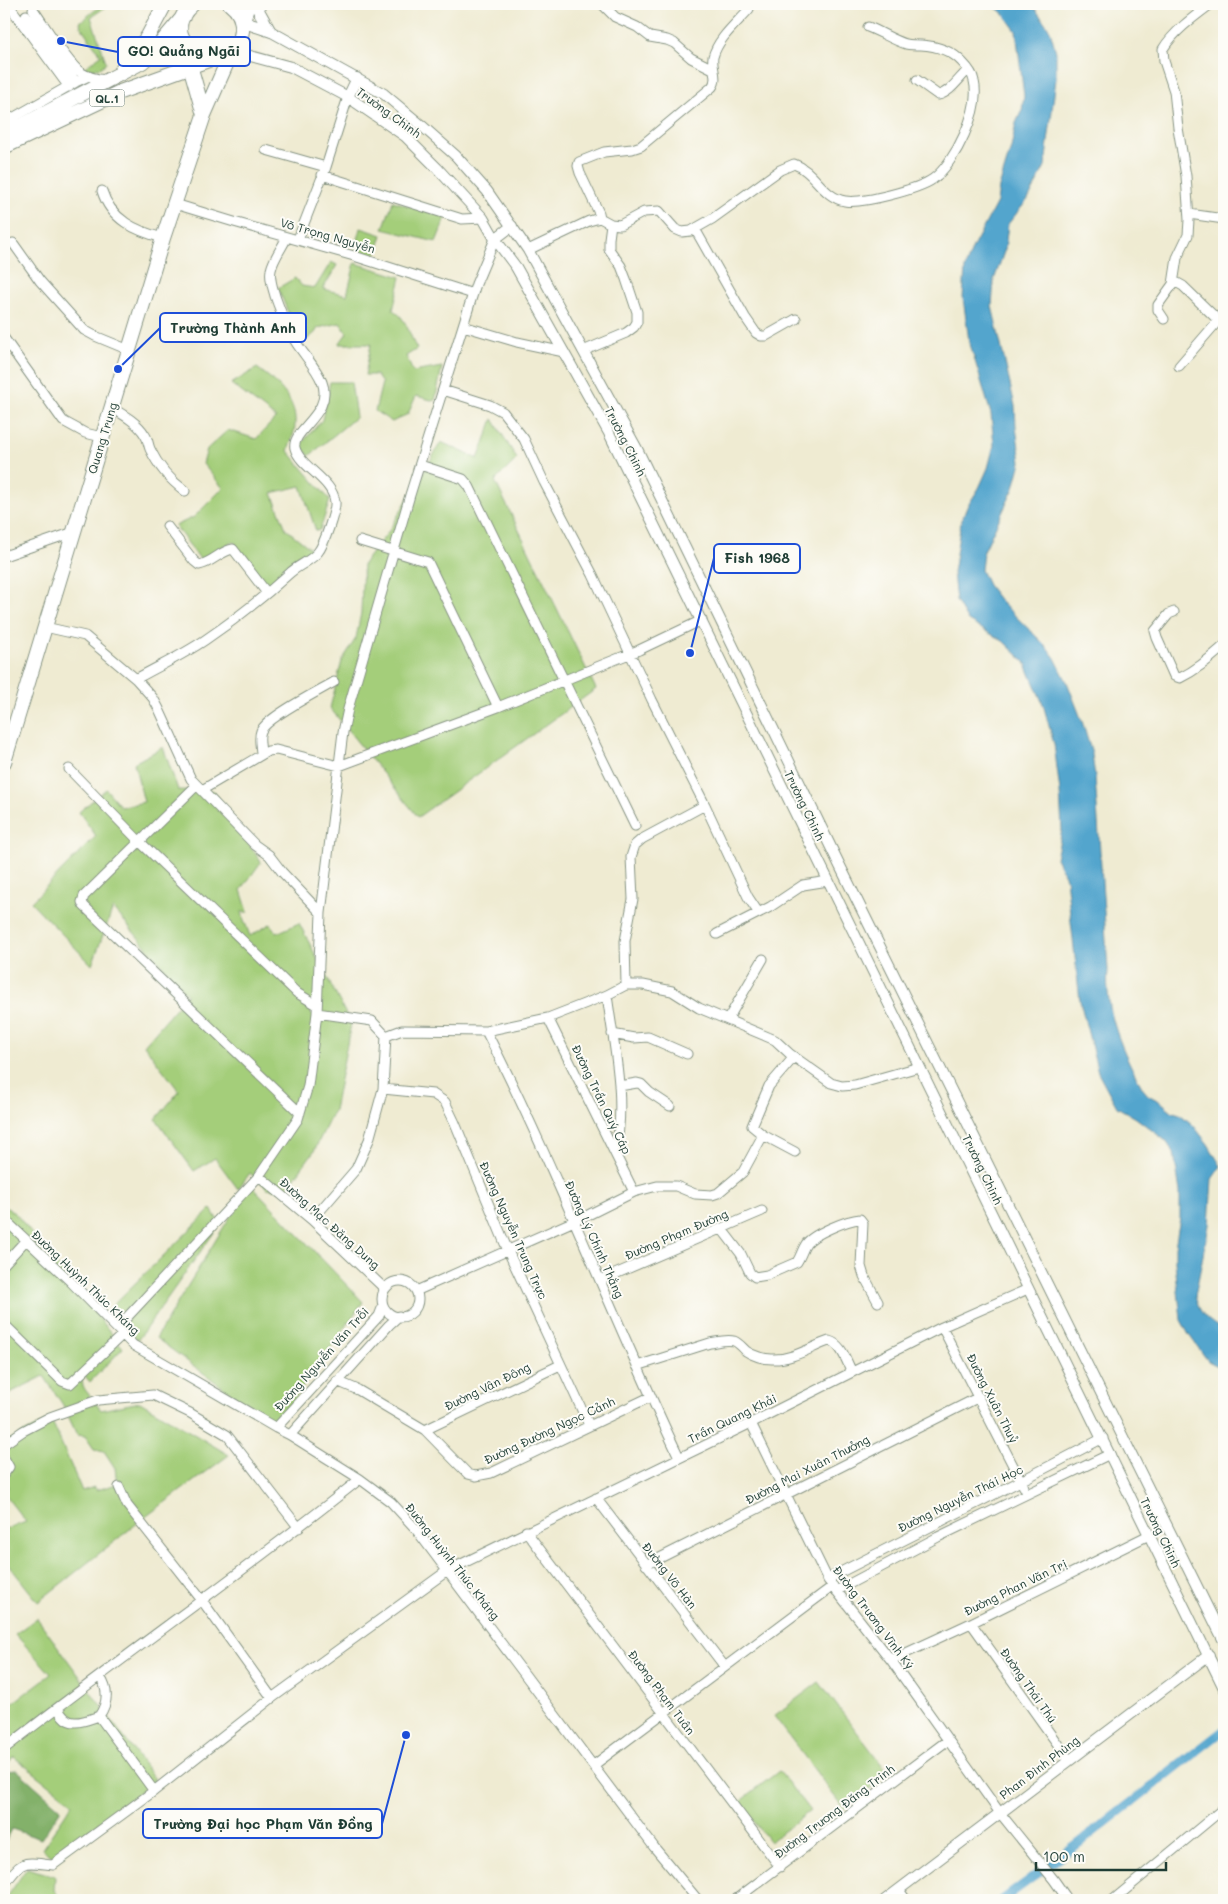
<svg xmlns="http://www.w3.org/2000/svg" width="1228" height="1904" font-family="Mali,sans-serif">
<rect width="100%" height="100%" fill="#fdfcf7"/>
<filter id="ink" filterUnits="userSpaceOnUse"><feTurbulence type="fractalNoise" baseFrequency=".02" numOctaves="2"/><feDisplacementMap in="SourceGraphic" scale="10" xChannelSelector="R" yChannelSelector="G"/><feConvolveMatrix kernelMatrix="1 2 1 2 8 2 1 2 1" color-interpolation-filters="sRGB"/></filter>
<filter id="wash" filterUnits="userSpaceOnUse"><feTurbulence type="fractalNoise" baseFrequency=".0096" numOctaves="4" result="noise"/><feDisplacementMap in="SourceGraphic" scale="20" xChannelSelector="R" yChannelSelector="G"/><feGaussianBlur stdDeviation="1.12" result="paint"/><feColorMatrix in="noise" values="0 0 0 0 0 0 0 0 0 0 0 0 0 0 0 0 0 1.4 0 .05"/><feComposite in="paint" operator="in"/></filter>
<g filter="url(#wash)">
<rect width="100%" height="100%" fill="#efebd2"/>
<path fill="#a4ce7a" stroke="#628657" d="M103 4H110L91 17 106 62 102 67 86 71 84 68 101 55 81 27 80 22Z
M393 201 446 217 436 242 383 229Z
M361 228 382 235 375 257 355 251Z
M331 262 337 265 323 289 347 295 355 263 401 277 393 310C407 318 409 335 417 349L406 356 413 372 442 367 435 401 416 396 408 414 392 422 375 411 382 383 376 375H365L371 344H339L347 333 340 323 318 328 315 333 301 344 278 288 295 278 302 286 315 288Z
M257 368C275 381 297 399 295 424 295 433 290 443 288 451L330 500 320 530 316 531 301 486 272 493 286 529 311 549 267 587 233 541 200 559 175 526 194 517 223 488 203 464 207 449 228 430 256 439 276 418 231 384Z
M330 382H351L356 417 309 456 300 445 322 420Z
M493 419 517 459 495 481 596 689 418 817 330 708 342 661 356 638 361 613 363 564 389 531 441 442 478 459Z
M163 747 178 790 214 791 261 862 241 890 248 912H241L250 936 270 924 277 933 299 923 351 1024 334 1110 314 1151 285 1191 267 1188 250 1173 238 1189 215 1158 194 1171 156 1119 179 1091 144 1045 187 995 113 908 92 965 31 902 96 836 79 812 106 789 121 807 144 802 134 763Z
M250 1184 363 1302 275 1426 156 1338Z
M4 1206 16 1214 123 1348 90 1382 85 1376 82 1379 83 1387 101 1410 140 1402 229 1455 144 1518 38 1602 4 1559V1526L7 1529 26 1522 4 1494 8 1487 4 1479V1443L51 1419 82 1491 94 1487 96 1490 117 1484 115 1468 104 1451 94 1449 85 1436 77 1435 63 1405 44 1376 4 1396Z
M211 1209 220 1224 137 1341 112 1306Z
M37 1618 155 1780 53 1858 42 1849 73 1803 14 1757 4 1766V1739L11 1730 6 1708 51 1674 15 1634Z
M819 1682 889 1774 844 1809 774 1716Z
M779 1771 810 1811 770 1842 739 1802Z
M27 1868 55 1876 54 1890 61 1900H5Z"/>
<path fill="#83b16a" stroke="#51774f" d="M17 1770 61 1809 41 1839 12 1829 4 1845V1771Z"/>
<path fill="#52a5cd" stroke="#387180" d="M991 4H1032L1050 30 1056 52V79L1045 166 1029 198 1008 224 1005 249 994 280 992 306 1015 406 1016 427 1021 462 1014 488 983 553 981 570 988 585 1001 602 1046 646 1055 658 1067 682 1082 721 1092 754 1095 777 1108 970C1104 1011 1123 1053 1143 1089L1148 1095 1161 1102 1173 1112 1180 1114 1193 1125 1208 1144 1221 1166 1212 1179 1209 1225 1195 1296C1200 1316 1208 1320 1224 1331V1369L1208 1361 1189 1335 1181 1320 1175 1262V1247L1180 1218V1192L1174 1153 1166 1141 1136 1118 1117 1107 1098 1072 1080 1001 1066 878 1056 858 1062 830 1060 792 1054 744 1043 704 1025 662 1003 641 968 621 956 601 953 573 961 522 967 507 979 488 988 468 994 445 991 414 969 341 963 298 965 268 973 247 997 202 999 187 1011 148 1016 123 1022 110 1024 96 1016 31 1003 13Z"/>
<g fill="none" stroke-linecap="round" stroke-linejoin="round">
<path stroke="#52a5cd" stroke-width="9" d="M1002 1900 1078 1844 1224 1730"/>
</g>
</g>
<g filter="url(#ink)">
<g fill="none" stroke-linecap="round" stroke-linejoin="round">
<g stroke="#879483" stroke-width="11">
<path id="minor" d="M8 4 69 87
M602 4 615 17 637 27 650 37 667 40 674 43 691 58 713 69
M33 9C45 26 66 61 80 72 88 77 97 79 106 80
M26 15 76 82
M917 80 938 95C950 93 959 78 968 70
M4 123 76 82 89 76
M266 150 326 167
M322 175 462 219 483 218
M102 191C111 220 136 231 163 238
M175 204 234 222 354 256 473 294
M1189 214 1224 219
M600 218 599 213 580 173 578 166 579 162 604 152 632 149 641 146 712 87C719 78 711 68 713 57 718 38 737 23 749 9
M695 229 745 317 756 333 761 336H766L796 319
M298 239 326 167 348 97
M13 243 40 281 84 330 95 336 129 350
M528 250 589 221 600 218 611 224 620 225 644 212 659 211 675 229 682 232 691 231 712 219 780 170 794 164C815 171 822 197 845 201 862 204 919 189 933 179 955 163 981 109 974 81 973 74 967 67 962 62 951 50 937 46 921 45 916 45 911 45 906 44 893 40 881 32 868 27
M1174 281 1183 286 1217 319V322L1179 366
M1164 319 1158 310V305L1173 284 1177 258 1188 235 1189 220 1186 176 1178 128 1174 91 1164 61 1163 49C1174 31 1195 16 1211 4
M463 326 517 342 564 352
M4 338 63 421 85 433 102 437
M583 351 626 333 634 327 637 322V312L626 279 621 266 609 249V239L611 224
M443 390 490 405 503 412 524 439 544 482 593 575 652 700 705 805 748 897 758 912
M112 408C124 415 138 423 145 435 148 439 148 444 150 449 158 466 170 480 185 491
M420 465 463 479 469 486 635 826
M167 526 194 561 199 565C212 563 220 551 233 549L267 593
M360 541 428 562 498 707
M4 556 74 532
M1174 612 1169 614 1155 631 1157 638 1174 676 1180 678C1197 670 1210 658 1224 646
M45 627 85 636 136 679 153 698 159 709 191 779 255 845 269 855 282 872 321 913
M136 679C159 666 183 655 205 640 236 619 264 597 291 572 299 565 312 560 318 552 324 545 336 510 335 502 333 480 300 467 295 448 291 430 334 413 322 382 317 369 305 356 297 344 287 329 281 313 275 296 273 288 269 279 271 270 273 259 282 248 287 237
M261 754C261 748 258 738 261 731 267 717 319 691 334 682
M69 769 139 841 297 993 317 1005
M197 785 84 896 82 902 84 906 300 1113
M202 790 268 751 276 750 339 766 498 707 639 650 702 620
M717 934 770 907 803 885 828 881
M626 985 625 941 633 899 631 857 635 845 642 839 705 805
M607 995C614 1047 627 1102 615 1153
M317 1013 372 1021 386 1036
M548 1018 634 1192
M728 1019 763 959
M486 1031C557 1170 612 1317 679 1457
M612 1034 634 1038 648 1037 687 1054
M386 1036 402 1030 486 1031 548 1018 607 995 626 985H643L672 991 699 1008 775 1040 790 1054 831 1083 842 1086 855 1085 919 1067
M794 1057 769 1086 752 1126 763 1135 795 1152
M619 1086 637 1083 641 1084 649 1092 670 1106
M383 1089 433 1094 445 1102 455 1123 508 1251 589 1425
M259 1176 312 1220 385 1289
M4 1219 70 1281 133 1345 276 1428 290 1435 360 1479 391 1502 415 1528 654 1847 698 1900
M312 1220 356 1169 369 1140 383 1089 386 1036
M721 1228 741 1254 750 1273 755 1277 767 1275 797 1262C801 1256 802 1250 806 1244 813 1234 847 1220 860 1219L863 1223 861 1266 864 1276 878 1302
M4 1264 26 1240
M601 1280 762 1211
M382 1299a18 18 0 1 1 36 0a18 18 0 1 1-36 0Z
M416 1291 590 1214 634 1192 657 1186H676L695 1194 712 1195 718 1193 743 1172 763 1135
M4 1324 62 1381 70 1384 122 1335
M942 1327 1024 1487
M117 1328 259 1176 298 1119 308 1086 317 1013 321 913 343 732 348 709 410 495 476 284 495 239
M637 1366 710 1343C717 1342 726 1339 734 1341 739 1343 742 1347 746 1351 753 1356 764 1359 772 1359 792 1360 811 1347 829 1341 842 1344 846 1361 852 1372
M337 1381 358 1390 425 1430 468 1474 476 1476 491 1473 650 1397
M751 1423 828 1580 891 1660 1000 1813 1054 1880 1068 1900
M276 1428 379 1316 383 1306
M425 1430 560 1365
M290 1435 389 1325 399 1316
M4 1444 23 1431 50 1417 98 1400 153 1395 190 1413 227 1435 299 1528
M4 1458 9 1467 4 1474
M119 1487 127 1505 201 1599 272 1698
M596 1498 725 1667
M526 1531 780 1867
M646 1565 979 1397
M828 1580 837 1574C925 1529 1015 1485 1103 1438
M836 1591 938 1537 1110 1454
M971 1623 1069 1760
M891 1660 971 1623 1149 1535
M58 1708C67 1729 82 1722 99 1716L154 1791
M99 1716C108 1703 109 1690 100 1677
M4 1749C121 1657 244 1572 360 1479
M594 1765 833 1586
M4 1885C23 1859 22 1862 53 1865L154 1791 272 1698 447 1571 751 1423 942 1327 1028 1289
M899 1890 906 1900
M735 1900 948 1740
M1113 1900 1224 1808"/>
</g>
<g stroke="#879483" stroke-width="12">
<path id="tertiary" d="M270 31 384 94 421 125 456 156 487 191 528 250 637 449 841 868 1224 1641
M232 51 291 67 348 97 405 136 437 168 483 218 495 239 516 267 609 433 1224 1688
M348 97 357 78
M495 239 512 226
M885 1900 1209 1655"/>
</g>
<g stroke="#879483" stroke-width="13">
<path id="secondary" d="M255 4 270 31
M243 22 270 31"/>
</g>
<g stroke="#879483" stroke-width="16">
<path id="primary" d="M182 37 204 115
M4 762 163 238 204 115 232 51"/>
</g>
<g stroke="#879483" stroke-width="16">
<path id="trunk" d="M193 4C148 42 233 89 242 31 243 20 238 10 230 4
M243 22 248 4
M122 70 148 36 165 4
M4 133 23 125 142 62 156 49 183 17
M4 147 120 92 214 58"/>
</g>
<use href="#minor" stroke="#fff" stroke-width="9"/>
<use href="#tertiary" stroke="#fff" stroke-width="10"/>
<use href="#secondary" stroke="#fff" stroke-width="11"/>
<use href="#primary" stroke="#fff" stroke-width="14"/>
<use href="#trunk" stroke="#fff" stroke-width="14"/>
</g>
</g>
<g text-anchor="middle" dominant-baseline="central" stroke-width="4" stroke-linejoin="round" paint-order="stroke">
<rect fill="#fdfcf7" stroke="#62766e" stroke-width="1" x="89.5" y="89.5" width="35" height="17" rx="4"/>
<g font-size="11" font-weight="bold" fill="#1f3d34">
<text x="107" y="98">QL.1</text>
</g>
<g font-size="12" fill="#1f3d34" stroke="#fdfcf7">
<text transform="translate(389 112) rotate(36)">Trường Chinh</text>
<text transform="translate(328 235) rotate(16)">Võ Trọng Nguyễn</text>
<text transform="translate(102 438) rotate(-73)">Quang Trung</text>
<text transform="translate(626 441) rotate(63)">Trường Chinh</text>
<text transform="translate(805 805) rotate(64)">Trường Chinh</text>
<text transform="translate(602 1099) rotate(64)">Đường Trần Quý Cáp</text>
<text transform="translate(983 1169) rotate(64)">Trường Chinh</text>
<text transform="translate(330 1223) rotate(42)">Đường Mạc Đăng Dung</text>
<text transform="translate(514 1230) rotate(66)">Đường Nguyễn Trung Trực</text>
<text transform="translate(676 1234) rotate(-23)">Đường Phạm Đường</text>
<text transform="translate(595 1239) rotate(66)">Đường Lý Chính Thắng</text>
<text transform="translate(86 1282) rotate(44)">Đường Huỳnh Thúc Kháng</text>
<text transform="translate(321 1359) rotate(-48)">Đường Nguyễn Văn Trỗi</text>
<text transform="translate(487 1386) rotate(-26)">Đường Vân Đông</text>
<text transform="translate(993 1398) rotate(63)">Đường Xuân Thuỷ</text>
<text transform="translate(732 1418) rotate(-26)">Trần Quang Khải</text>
<text transform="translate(549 1430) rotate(-25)">Đường Đường Ngọc Cảnh</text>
<text transform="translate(807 1469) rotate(-27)">Đường Mai Xuân Thưởng</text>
<text transform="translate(960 1498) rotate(-26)">Đường Nguyễn Thái Học</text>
<text transform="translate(1161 1532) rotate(64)">Trường Chinh</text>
<text transform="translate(453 1561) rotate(52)">Đường Huỳnh Thúc Kháng</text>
<text transform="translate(670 1575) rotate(52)">Đường Võ Hàn</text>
<text transform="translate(1015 1587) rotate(-26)">Đường Phan Văn Trị</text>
<text transform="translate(874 1617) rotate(53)">Đường Trương Vĩnh Ký</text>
<text transform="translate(1029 1685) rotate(55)">Đường Thái Thú</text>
<text transform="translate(662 1692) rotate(53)">Đường Phạm Tuân</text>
<text transform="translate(1039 1767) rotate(-37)">Phan Đình Phùng</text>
<text transform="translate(834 1811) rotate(-37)">Đường Trương Đăng Trinh</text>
</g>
</g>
<path fill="none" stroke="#1d4ed8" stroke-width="2" d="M61 41L118 52M118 369L160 328M690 653L714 558M406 1735L382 1824"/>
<g fill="#1d4ed8" stroke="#fdfcf7" stroke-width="2">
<circle cx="61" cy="41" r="5"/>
<circle cx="118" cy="369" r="5"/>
<circle cx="690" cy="653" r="5"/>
<circle cx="406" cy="1735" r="5"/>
</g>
<g fill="#fdfcf7" stroke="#1d4ed8" stroke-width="2">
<rect x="118" y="37" width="132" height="29" rx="5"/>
<rect x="160" y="313" width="146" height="29" rx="5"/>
<rect x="714" y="544" width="86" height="29" rx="5"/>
<rect x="143" y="1809" width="239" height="29" rx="5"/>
</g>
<g font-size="14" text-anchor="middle" font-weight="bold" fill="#1f3d34">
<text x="184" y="56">GO! Quảng Ngãi</text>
<text x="233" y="333">Trường Thành Anh</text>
<text x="757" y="563">Fish 1968</text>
<text x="263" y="1829">Trường Đại học Phạm Văn Đồng</text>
</g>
<rect width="1228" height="1904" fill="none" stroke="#fdfcf7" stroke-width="20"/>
<path d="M1036 1862v8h130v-8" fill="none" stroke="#1f3d34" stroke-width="2.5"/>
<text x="1043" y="1862" font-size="15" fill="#1f3d34" stroke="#fdfcf7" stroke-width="4" paint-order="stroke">100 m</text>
</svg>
